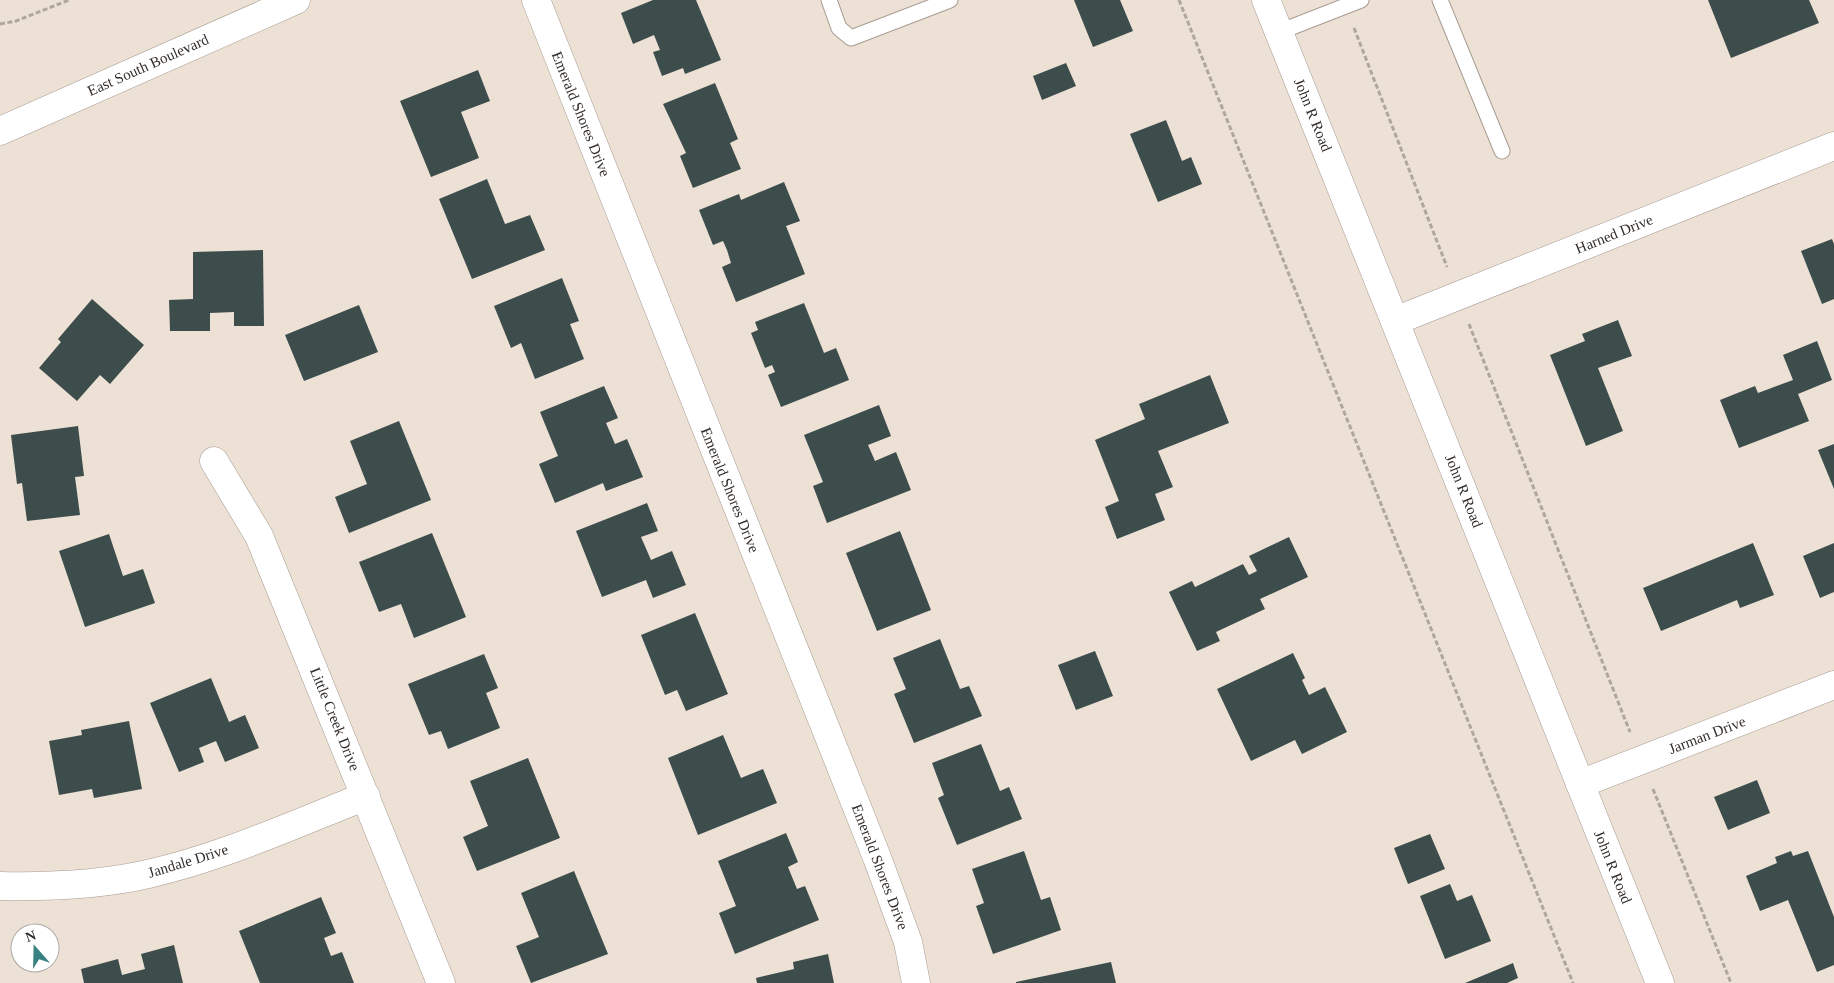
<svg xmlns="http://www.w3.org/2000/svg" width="1834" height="983" font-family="'Times New Roman',serif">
<rect width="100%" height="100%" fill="#ede1d6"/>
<path fill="#3d4d4c" d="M653 0H696L721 60 685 74 683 68 662 76 653 52 660 50 654 35 633 44 621 13Z
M1074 0H1120L1133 31 1093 47Z
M1708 0H1809L1819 23 1731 58Z
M1066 63 1076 86 1042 100 1033 76Z
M478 70 490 101 461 112 479 158 431 177 400 101Z
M715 83 738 139 730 143 741 169 693 188 680 156 686 153 663 104Z
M1166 120 1182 161 1191 157 1202 184 1158 202 1130 134Z
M487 179 505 224 530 215 545 250 472 279 439 199Z
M784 182 800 221 786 226 805 274 736 302 722 267 731 263 727 250 723 241 713 245 699 210 739 194 741 200Z
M1832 239 1834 244V299L1822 304 1801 251Z
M263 250 264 326H234V312L210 313V331H170L169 300 193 299V252Z
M562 278 579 321 570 324 584 359 535 379 521 343 511 348 494 306Z
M92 299 144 345 110 384 100 375 77 401 39 368 61 342 58 339Z
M804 303 824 353 836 348 849 380 781 407 768 375 775 372 772 365 765 368 751 333 758 330 755 322Z
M359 305 378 352 304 381 285 335Z
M1618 320 1632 356 1598 368 1623 431 1586 446 1550 355 1585 341 1582 334Z
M1817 341 1832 380 1798 394 1809 421 1739 448 1720 400 1755 386 1758 393 1793 380 1783 355Z
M1210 375 1229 423 1158 451 1173 487 1155 494 1165 520 1117 539 1105 507 1119 501 1095 440 1145 419 1139 404Z
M604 386 618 418 606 423 615 444 627 439 643 477 606 491 603 483 555 503 539 464 558 456 540 412Z
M879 405 891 436 868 445 875 461 896 452 911 490 827 523 813 486 823 482 804 435Z
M399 421 431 500 349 533 335 497 367 484 350 441Z
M78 426 84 476 75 477 80 515 27 521 22 483 17 484 11 435Z
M1834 444V489L1818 450Z
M647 503 658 531 641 537 651 560 672 551 686 585 653 598 646 580 602 597 576 531Z
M900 531 931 610 877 631 846 553Z
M432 533 466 617 414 638 401 604 379 612 359 562Z
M109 534 123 576 143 569 155 603 85 627 59 551Z
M1289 537 1308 577 1260 599 1265 609 1216 632 1220 641 1197 651 1169 592 1192 581 1195 587 1243 564 1249 575 1257 571 1249 556Z
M1753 543 1774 595 1740 608 1737 600 1661 631 1643 588Z
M1834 543V592L1820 598 1803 556Z
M695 613 728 694 686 711 677 690 665 695 641 635Z
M940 639 960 689 969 686 982 716 914 743 894 694 906 689 893 658Z
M1095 651 1113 696 1076 710 1058 665Z
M1293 653 1305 678 1302 680 1309 695 1325 687 1347 732 1302 754 1295 740 1251 761 1217 689Z
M484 654 498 688 486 693 500 728 448 749 441 731 429 735 408 684Z
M211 678 229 722 245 715 259 748 225 762 216 741 199 748 204 762 179 772 150 703Z
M129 721 142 789 94 798 92 789 59 795 49 741 82 735 81 730Z
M723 735 741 778 763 769 777 803 698 835 668 758Z
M981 744 1000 791 1009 787 1022 819 957 845 938 798 944 795 932 763Z
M528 758 560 838 477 871 463 837 488 826 470 781Z
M1757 780 1770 813 1728 830 1714 797Z
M786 833 798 862 788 867 797 889 805 886 819 920 735 954 719 913 736 906 718 861Z
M1430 834 1445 869 1408 884 1394 848Z
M1024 851 1041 900 1050 897 1061 930 993 954 976 906 984 903 972 869Z
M1791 851 1793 856 1808 851 1834 917V965L1817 972 1788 900 1760 911 1746 876 1777 863 1775 857Z
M574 871 608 954 531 983 516 946 539 937 521 893Z
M1450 884 1457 901 1472 895 1491 941 1445 959 1420 896Z
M321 897 336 933 324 938 326 943 331 956 342 952 354 983H260L239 931Z
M174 945 183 983H84L81 969 118 959 122 975 145 969 141 954Z
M828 954 834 983H757L756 978 794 969 793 962Z
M1111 962 1116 983H1016V982Z
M1513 963 1518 978 1507 983H1465Z"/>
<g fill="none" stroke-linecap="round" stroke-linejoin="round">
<g stroke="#a79b91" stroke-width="17">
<path id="service" d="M829 0 839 28 851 38 950 0
M1440 0 1502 151
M1279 32 1361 0"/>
</g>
<g stroke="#a79b91" stroke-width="29">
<path id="minor" d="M536 0 878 860 908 942 916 983
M1395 321 1834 146
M214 461 259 536 441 983
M1580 784 1834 685
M0 886C49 887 100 885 148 874 223 857 295 824 366 796"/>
</g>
<g stroke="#a79b91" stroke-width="29">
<path id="tertiary" d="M0 131 296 0"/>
</g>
<g stroke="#a79b91" stroke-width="29">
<path id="secondary" d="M1266 0 1660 983"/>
</g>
<path stroke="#afa69d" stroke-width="3" stroke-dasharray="5 2.5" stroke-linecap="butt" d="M1179 0 1573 983
M0 24 16 21 69 0
M1354 28 1447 267
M1469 324 1630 732
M1653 789 1731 983"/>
<use href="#service" stroke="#fff" stroke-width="15"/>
<use href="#minor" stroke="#fff" stroke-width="28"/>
<use href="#tertiary" stroke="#fff" stroke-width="28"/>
<use href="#secondary" stroke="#fff" stroke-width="28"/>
</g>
<g text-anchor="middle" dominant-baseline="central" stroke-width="5" stroke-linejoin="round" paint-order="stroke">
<g font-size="15" fill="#322d29" stroke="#fff">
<text transform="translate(148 65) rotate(-24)">East South Boulevard</text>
<text transform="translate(581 114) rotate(68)">Emerald Shores Drive</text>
<text transform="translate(1313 115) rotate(68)">John R Road</text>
<text transform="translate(1614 234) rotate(-22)">Harned Drive</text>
<text transform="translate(730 490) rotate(68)">Emerald Shores Drive</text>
<text transform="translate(1464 491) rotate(68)">John R Road</text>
<text transform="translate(335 719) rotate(68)">Little Creek Drive</text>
<text transform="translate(1707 735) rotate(-21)">Jarman Drive</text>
<text transform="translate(188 861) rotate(-17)">Jandale Drive</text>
<text transform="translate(880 867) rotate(69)">Emerald Shores Drive</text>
<text transform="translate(1613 867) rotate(68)">John R Road</text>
</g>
</g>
<g transform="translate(35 948) rotate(340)"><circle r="24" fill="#ffffff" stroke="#adaba9"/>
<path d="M0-4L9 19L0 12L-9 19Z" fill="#398281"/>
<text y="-8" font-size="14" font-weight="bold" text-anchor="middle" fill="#322d29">N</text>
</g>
</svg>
